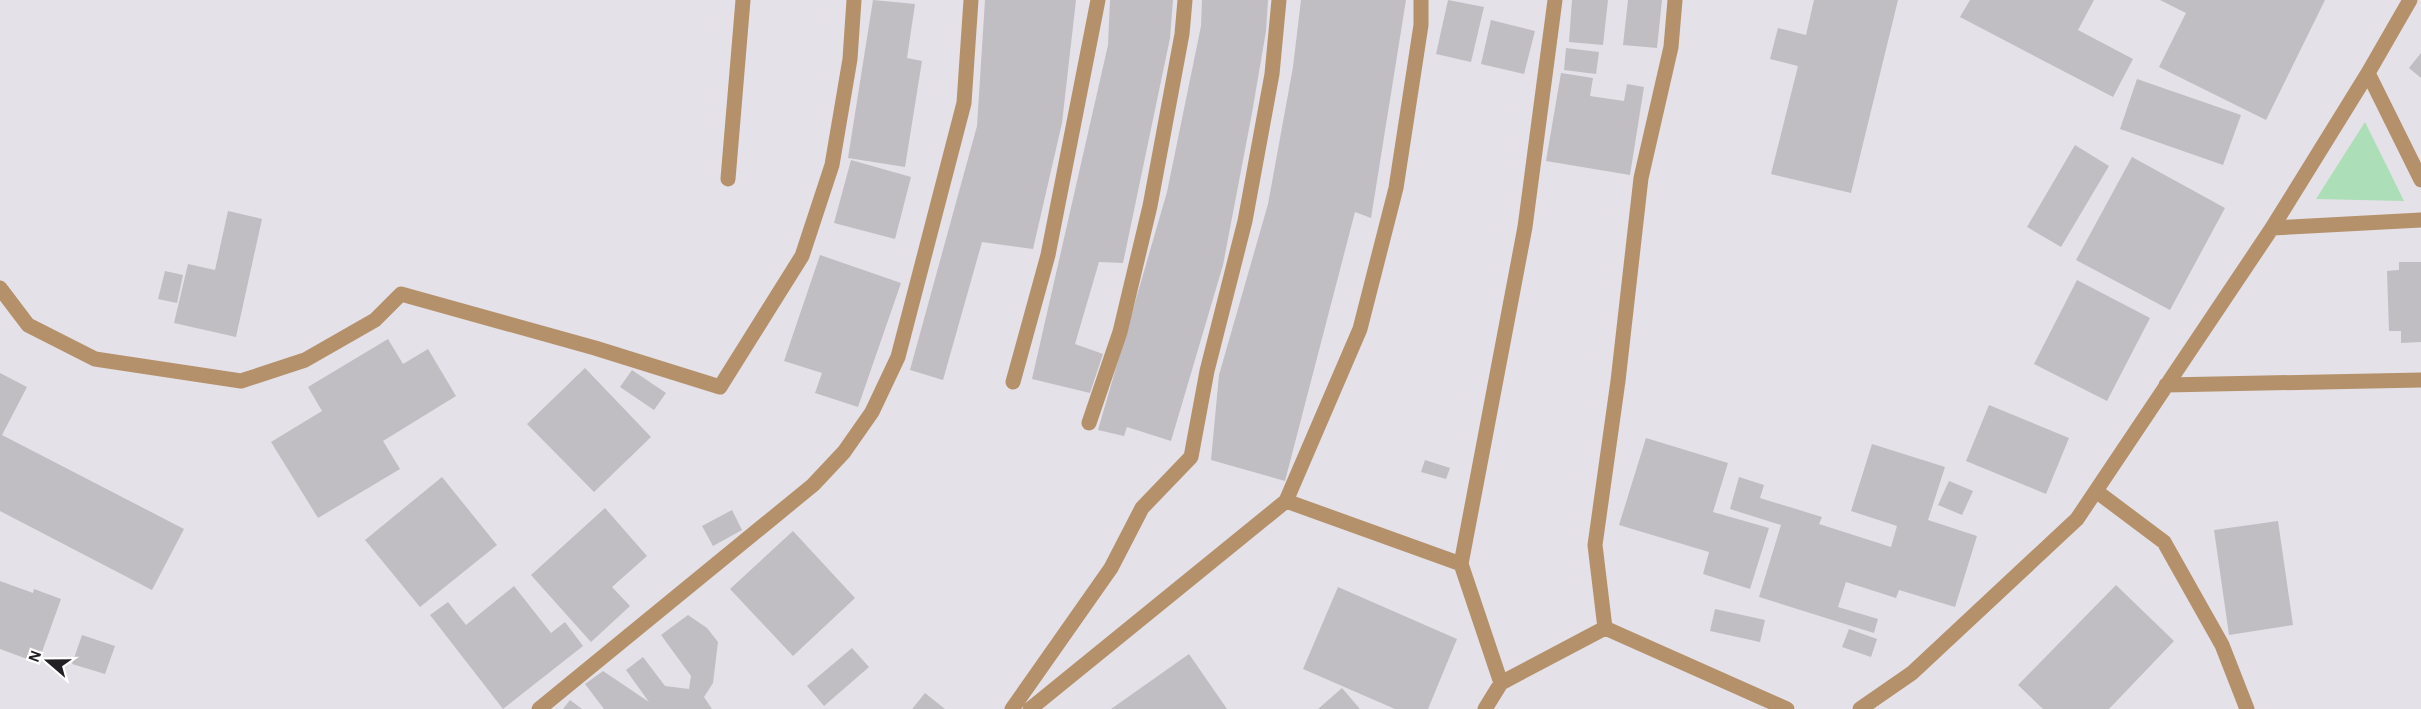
<svg xmlns="http://www.w3.org/2000/svg" width="2421" height="709" font-family="'Alegreya Sans',sans-serif">
<rect width="100%" height="100%" fill="#e5e1e8"/>
<path fill="#acdeb7" d="M2365 122 2404 201 2316 199Z"/>
<path fill="#c0bdc3" d="M873 0 915 4 907 58 922 61 905 167 848 158Z
M985 0H1076L1062 123 1033 249 982 242 943 380 910 370 977 126Z
M1110 0H1173L1170 38 1123 263 1099 262 1075 344 1103 354 1090 393 1032 379 1108 45Z
M1202 0H1268L1266 31 1252 113 1223 265 1171 441 1127 427 1124 436 1098 430 1167 192 1201 26Z
M1301 0H1406L1371 218 1355 212 1285 481 1211 460 1219 375 1268 204 1293 67Z
M1448 0 1484 7 1471 62 1436 54Z
M1572 0H1608L1603 45 1569 42Z
M1628 0H1662L1657 48 1623 45Z
M1814 0H1898L1851 193 1771 174 1798 66 1770 59 1778 28 1806 35Z
M1970 0H2094L2078 30 2133 59 2113 97 1960 17Z
M2160 0H2325L2266 120 2159 67 2186 13Z
M1491 20 1535 31 1524 74 1481 64Z
M1566 48 1599 52 1596 74 1564 70Z
M2421 53V78L2409 68Z
M1561 73 1593 78 1590 96 1624 101 1627 84 1644 87 1630 175 1546 161Z
M2137 79 2241 115 2223 165 2120 129Z
M2075 145 2109 166 2061 247 2027 227Z
M2132 157 2225 208 2170 310 2076 260Z
M851 160 911 177 895 239 834 223Z
M228 211 262 219 236 337 174 323 188 264 215 270Z
M820 255 901 283 858 407 815 393 822 373 784 361Z
M2399 262H2421V342L2401 343V331H2389L2387 271 2399 270Z
M165 271 183 275 177 303 158 299Z
M2077 280 2150 318 2107 401 2034 364Z
M388 339 403 364 428 349 456 396 383 441 400 469 318 518 271 442 322 411 308 387Z
M585 368 651 437 594 492 527 424Z
M632 370 666 393 654 410 620 387Z
M0 373 27 387 2 435 184 529 152 590 0 511Z
M1989 405 2069 438 2046 494 1966 461Z
M1646 438 1728 463 1713 512 1769 528 1750 589 1703 574 1709 552 1619 525Z
M1872 444 1945 467 1928 520 1977 536 1955 607 1899 590 1896 598 1846 582 1838 607 1878 619 1874 633 1759 597 1781 525 1730 509 1739 477 1764 485 1760 498 1822 517 1819 524 1891 547 1897 526 1851 511Z
M1425 460 1450 468 1446 479 1421 472Z
M442 477 497 545 420 607 365 540Z
M1949 481 1973 491 1962 515 1938 505Z
M605 508 647 556 612 587 630 606 591 642 531 575Z
M732 510 742 530 713 546 702 526Z
M2278 521 2293 625 2229 635 2214 530Z
M793 531 855 598 793 656 730 589Z
M0 581 33 593 34 589 61 599 38 663 0 649Z
M2116 585 2174 641 2109 709H2043L2018 685Z
M514 586 551 633 565 622 583 646 503 709 430 615 448 602 466 625Z
M1338 587 1457 639 1428 709H1395L1303 669Z
M1715 609 1765 620 1760 642 1710 631Z
M688 615 707 628 718 642 713 683 704 697 712 709H604L585 684 603 671 649 702 626 670 643 657 665 686 689 689 691 676 661 635Z
M1849 629 1877 639 1871 657 1842 647Z
M82 635 115 646 105 674 72 664Z
M852 648 869 667 824 706 807 686Z
M1189 654 1227 709H1111Z
M1342 688 1360 709H1318Z
M925 693 945 709H912Z
M570 700 582 709H563Z"/>
<g fill="none" stroke-linecap="round" stroke-linejoin="round">
<path stroke="#b5916b" stroke-width="15" d="M2368 73 2421 180
M728 179 743 0
M2272 228 2421 220
M0 288 28 325 95 359 241 381 305 360 375 320 401 294 595 348 720 387 802 256 832 165 850 59 854 0
M1013 382 1048 255 1098 0
M2166 385 2421 380
M1089 423 1120 332 1150 206 1182 34 1185 0
M2096 491 2164 542 2222 645 2247 709
M1286 501 1461 564
M1605 628 1595 545 1618 381 1641 178 1671 47 1675 0
M1605 628 1787 709
M1501 683 1605 628
M539 709 813 485 844 452 872 412 898 357 964 103 971 0
M1012 709 1111 568 1142 508 1191 457 1207 371 1245 221 1272 74 1279 0
M1030 709 1286 501 1360 329 1396 188 1421 25V0
M1485 709 1501 683 1461 564 1525 227 1555 0
M1860 709 1912 673 2077 519 2272 228 2368 73 2410 0"/>
</g>
<g transform="translate(48 661) rotate(290)" stroke="#ffffff" stroke-width="4.5" paint-order="stroke">
<path d="M0-4.5L10 22L0 15L-10 22Z" fill="#222023"/>
<text y="-9" font-size="16" font-weight="bold" text-anchor="middle" fill="#222023">N</text>
</g>
</svg>
